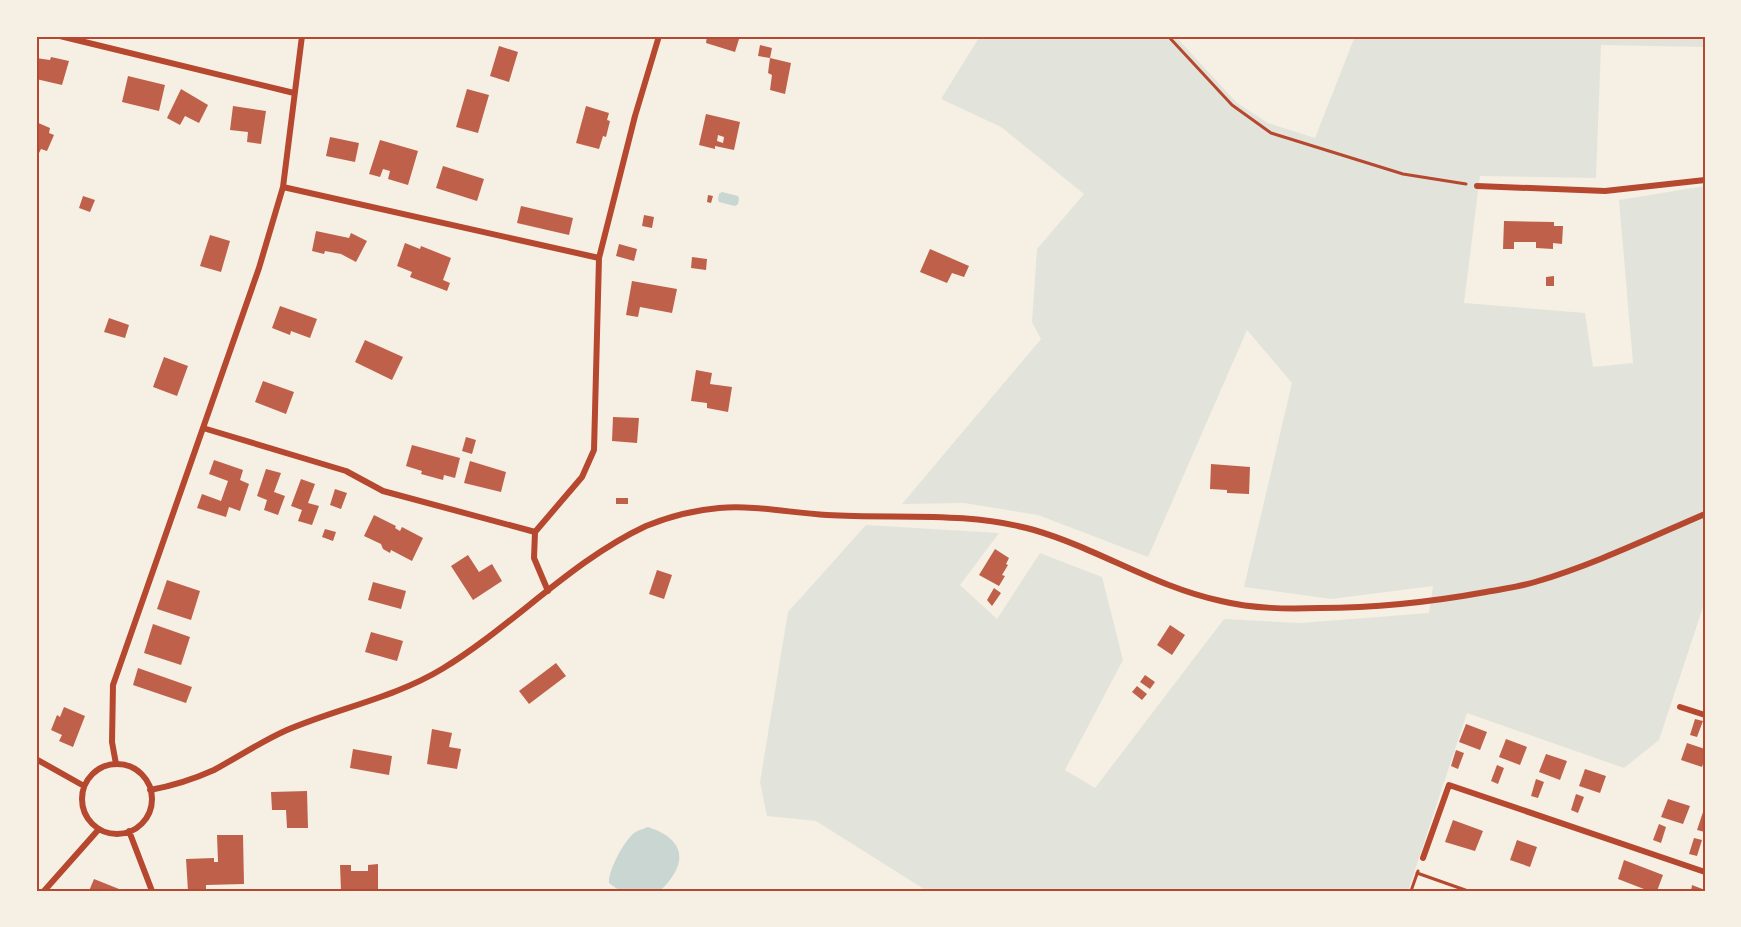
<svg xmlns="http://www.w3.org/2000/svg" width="1741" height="927" font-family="Arial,sans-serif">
<rect width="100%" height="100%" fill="#f6efe4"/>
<path fill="#e2e4dc" d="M980 36H1178L1177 38 1237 103 1268 123 1315 138 1355 36H1705V47L1601 45 1596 178 1480 176 1464 303 1585 313 1593 367 1633 363 1619 200 1705 186V601L1659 740 1624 768 1467 713 1408 891H927L816 821 767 816 760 782 788 612 866 525 999 533 960 585 997 619 1040 553 1102 577 1123 660 1065 770 1095 788 1224 619 1300 623 1429 613 1433 586 1331 599 1244 587 1292 383 1247 330 1148 557 1038 515 964 503 902 504 1041 339 1032 322 1037 249 1084 194 1001 127 941 99Z"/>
<path fill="#c9d6d2" d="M722 192 738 196 739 199 738 204 735 206 719 202 718 199 719 194Z
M648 827C687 840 688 864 660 891H620L609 883C608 871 624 841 634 833 638 830 644 829 648 827Z"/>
<path fill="#bf614a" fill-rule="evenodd" d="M707 36H740L735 52 706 43Z
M760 45 772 48 770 58 758 56Z
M499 46 518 52 509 82 490 76Z
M51 57 69 61 62 85 36 79V58L50 60Z
M770 58 791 63 785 94 770 90 772 75 768 73Z
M128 76 165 85 159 111 122 102Z
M181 89 208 105 199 123 185 116 180 125 167 118Z
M467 89 489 95 478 133 456 127Z
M233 106 266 111 261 144 247 142 248 132 230 130Z
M586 106 609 113 607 120 610 121 606 137 603 136 599 149 576 143Z
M706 114 740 122 734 150 715 146V149L699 145ZM718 135 724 137 723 143 717 141Z
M36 122 50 128 49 133 54 135 47 151 41 149 36 159Z
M330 137 359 143 355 162 326 156Z
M380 140 418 151 408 185 388 179 390 171 383 169 380 177 369 174Z
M443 166 484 179 477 201 436 188Z
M708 195 713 196 711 203 707 202Z
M83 196 95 200 90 212 79 208Z
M521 206 573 218 569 235 517 223Z
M644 215 654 217 652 228 642 226Z
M1504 221 1554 222V226H1563L1562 244 1553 243V249L1536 248V242H1514V249H1503Z
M316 231 349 238 351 233 367 241 356 262 341 254 325 251 324 254 312 251Z
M210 235 230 241 221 272 200 266Z
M405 243 420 249 421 246 451 258 443 280 450 283 447 291 410 277 412 272 397 266Z
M619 244 637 249 634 261 616 256Z
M930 249 969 266 964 277 952 273 947 283 920 272Z
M692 257 707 259 706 270 691 268Z
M1554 276V286H1546V277Z
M632 281 677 289 672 313 640 307 638 317 626 315Z
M280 306 317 319 310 338 291 331 290 335 272 328Z
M109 318 129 325 125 338 104 332Z
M365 340 403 357 392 380 355 362Z
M164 357 188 366 177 396 153 387Z
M696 370 712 373 710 384 732 387 728 412 707 408V403L691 401Z
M263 381 294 392 286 414 255 402Z
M613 417 639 418 637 443 612 441Z
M466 437 476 440 472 454 462 451Z
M412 445 460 458 455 478 444 475 443 480 421 474 422 471 406 466Z
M214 460 243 470 240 480 249 484 240 511 229 507 226 517 197 508 202 494 221 501 228 481 209 474Z
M470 461 506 472 501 492 464 483Z
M1211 464 1250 467 1249 494 1227 493V490L1210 489Z
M266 469 281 473 274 492 285 496 278 515 264 510 267 500 257 496Z
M301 479 315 484 308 503 319 506 312 525 298 521 302 510 291 506Z
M335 489 347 493 341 509 330 505Z
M616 498H628V504H616Z
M374 515 396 526 395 528 400 531 402 527 423 538 412 561 391 550 390 553 383 549 381 544 364 536Z
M325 529 336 532 333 541 322 537Z
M995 549 1009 558 1006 564 1008 565 1002 575 1005 576 999 586 979 575Z
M468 555 479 572 492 564 502 581 473 600 451 566Z
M657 570 672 575 664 599 649 594Z
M167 580 200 591 191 620 157 609Z
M373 582 406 591 401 609 368 600Z
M994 588 1001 593 992 606 987 600Z
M153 624 190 637 181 665 144 653Z
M1170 625 1185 635 1172 655 1157 645Z
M371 632 403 641 397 661 365 652Z
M556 663 566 676 529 704 519 691Z
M138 668 192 687 186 703 133 685Z
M1145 675 1155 682 1150 689 1140 682Z
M1137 686 1147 694 1142 700 1132 692Z
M64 707 85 716 73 747 59 741 62 735 51 730 57 715 60 717Z
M1695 719 1703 721 1697 737 1690 735Z
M1466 724 1487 732 1480 750 1459 742Z
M432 729 452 733 449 747 461 749 457 769 427 764Z
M1506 739 1527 747 1520 765 1499 757Z
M1687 743 1705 749V758L1702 767 1681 760Z
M353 749 392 756 389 775 350 768Z
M1456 750 1464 753 1458 769 1451 766Z
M1546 754 1567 761 1560 780 1539 772Z
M1497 765 1504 768 1498 784 1491 781Z
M1585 769 1606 776 1600 793 1579 786Z
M1536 779 1544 782 1538 798 1531 796Z
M307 791 308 828H287L286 810H272L271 792Z
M1576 794 1584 797 1578 813 1571 810Z
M1668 799 1690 806 1683 824 1661 817Z
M1703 812 1705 813V832L1697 830Z
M1453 820 1483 831 1475 851 1445 842Z
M1659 824 1666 827 1661 843 1653 840Z
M217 835H243L244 884 206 885V891H188L186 859 214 858V862H218Z
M1694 838 1702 840 1697 856 1689 854Z
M1517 840 1537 847 1530 867 1510 860Z
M1624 860 1663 875 1657 891H1649L1618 879Z
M378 864V891H369V889L341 891 340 865H351V871H368V865Z
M94 879 124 891H89Z
M1692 885 1705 890V891H1691Z"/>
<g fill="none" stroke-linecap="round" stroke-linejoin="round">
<path stroke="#b5482f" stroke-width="3" d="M1168 36 1232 105 1271 133 1403 174 1466 184
M1417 873 1468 891
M1411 891 1418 871"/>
<path stroke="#b5482f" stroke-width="6" d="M60 36 294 93
M1477 186 1605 191 1705 180
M283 187 599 258
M203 428 346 471 383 491 535 532
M548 591 534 558 535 532 582 477 594 450 599 258 635 116 659 36
M1680 707 1705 715
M36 759 84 786
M116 764 112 742 113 685 259 268 283 187 302 36
M82 799a35 35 0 1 1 70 0a35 35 0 1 1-70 0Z
M150 790C172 786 194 779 214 770 238 757 262 741 287 730 338 708 394 698 442 669 513 626 571 561 646 526 668 517 696 510 719 508 755 505 791 513 827 515 897 519 966 511 1034 530 1099 549 1155 587 1221 601 1254 609 1287 609 1320 608 1376 608 1431 602 1486 592 1502 589 1519 587 1535 582 1593 565 1649 538 1705 514
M129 831 152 891
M1423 858 1449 785 1705 872
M44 891 99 829"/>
</g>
<rect width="1741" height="927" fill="none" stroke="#f6efe4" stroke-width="75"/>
<rect x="38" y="38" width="1666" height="852" fill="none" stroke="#b5482f" stroke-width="2"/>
</svg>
